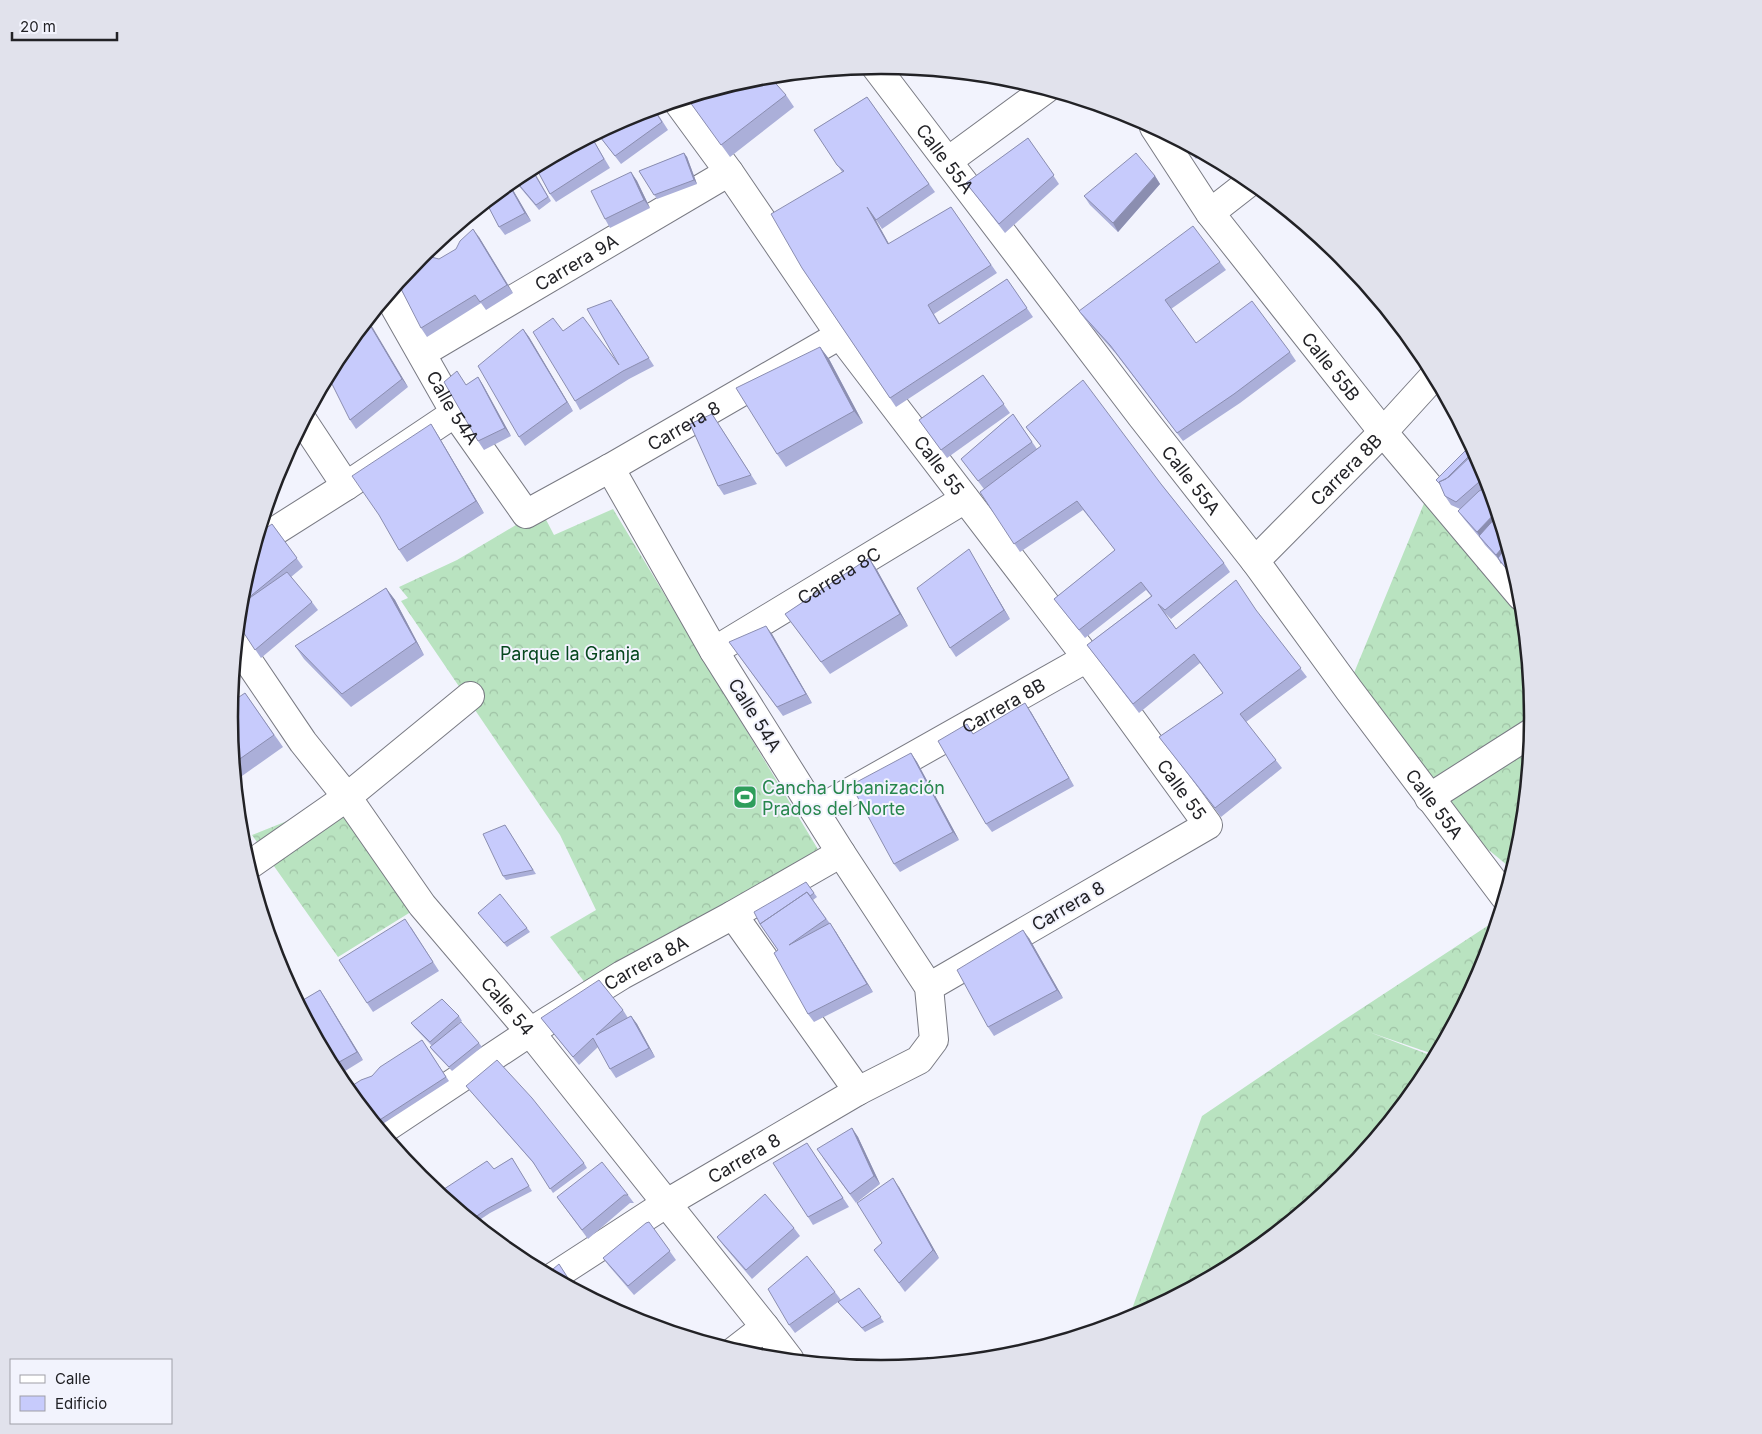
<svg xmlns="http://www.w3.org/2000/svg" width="1762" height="1434" font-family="Inter,sans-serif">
<defs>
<pattern id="forest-crowns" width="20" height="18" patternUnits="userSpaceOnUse" patternTransform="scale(1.25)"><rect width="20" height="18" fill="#b9e3c0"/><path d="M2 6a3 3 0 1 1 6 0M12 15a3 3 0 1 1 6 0" fill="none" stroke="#9fc2a5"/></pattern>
</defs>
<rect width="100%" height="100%" fill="#f2f3fd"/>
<path fill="url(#forest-crowns)" d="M1432 484 1521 590 1533 717 1520 844 1513 870 1450 818 1349 685Z
M613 509 819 851 589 988 550 937 596 910 560 835 401 601 408 598 399 587 457 560 541 510 554 535Z
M347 797 422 905 338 957 252 835Z
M1498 919 1483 967 1436 1055 1369 1032 1435 1057 1423 1079 1342 1178 1243 1259 1128 1320 1202 1116 1341 1022Z"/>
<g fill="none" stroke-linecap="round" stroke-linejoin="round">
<g stroke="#797a83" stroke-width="30">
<g id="minor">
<path id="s1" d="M875 66 1142 417 1255 561 1349 690 1505 897"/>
<path id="s2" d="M677 101 729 172 840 335 1087 658 1208 825 929 987"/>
<path id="s3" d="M1154 127 1210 213 1383 432 1521 596"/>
<path d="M948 161 1046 89"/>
<path d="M1210 213 1251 181"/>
<path id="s4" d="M388 295 455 413 526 514 610 468 840 335"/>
<path id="s5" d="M422 353 729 172"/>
<path d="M303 421 346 486"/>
<path d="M256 543 346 486 455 413"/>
<path id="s6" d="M1255 561 1383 432 1434 376"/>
<path id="s7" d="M236 643 303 742 347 797 422 905 530 1032 765 1327 790 1360"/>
<path id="s8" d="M714 651 965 499"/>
<path d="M1429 798 1531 733"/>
<path id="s9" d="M816 811 1087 658"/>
<path d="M248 866 347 797 470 696"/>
<path d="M733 915 858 1091"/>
<path id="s10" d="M381 1131 530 1032 622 975 733 915 841 853"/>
<path id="s11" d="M553 1277 667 1203 858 1091 919 1060 934 1040 929 987 841 853 714 651 610 468"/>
<path d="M734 1351 765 1327"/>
</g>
</g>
<use href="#minor" stroke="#fff" stroke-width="28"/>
</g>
<path fill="#abafd9" d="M786 95 794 107 730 157 687 98Z
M867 97 935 192 882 229 873 215 889 244 951 207 997 273 934 314 940 324 1007 279 1033 317 896 407 802 268 842 172 814 130Z
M654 108 668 130 621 164 597 133 632 115Z
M591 136 610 168 556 202 550 194 535 166Z
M1028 138 1059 184 1005 233 966 183Z
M1181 142 1202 153 1196 159Z
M684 153 687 157 697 184 657 199 639 171Z
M532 168 551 201 539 210 513 179 519 175Z
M631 172 637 181 650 208 610 228 605 219Z
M1155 176 1160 184 1118 232 1090 205 1084 196Z
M509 183 531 221 505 235 499 227 486 202Z
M479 237 513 293 486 310 481 303 427 337 421 328 439 259Z
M1220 262 1226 270 1171 309 1196 343 1290 352 1296 361 1240 403 1183 441 1116 354 1085 319 1079 311Z
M617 308 654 366 629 379 580 410 575 401 563 331 619 365Z
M369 318 372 322 369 323 408 387 356 429 350 420 339 355Z
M523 329 529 337 573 411 525 446 519 437Z
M820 347 829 359 863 423 786 467 777 454Z
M983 375 1010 413 947 458 919 420Z
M478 377 483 385 511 436 484 450 478 441 466 385Z
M323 384 326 388 319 392Z
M712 414 718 423 757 484 724 495 718 486Z
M1013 414 1037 449 1041 446 1026 427 1161 484 1224 563 1230 572 1171 619 1165 613 1176 629 1259 614 1307 677 1246 722 1282 768 1221 817 1159 737 1223 693 1200 663 1139 713 1087 645 1151 596 1146 590 1085 638 1054 599 1115 550 1083 510 1020 552 980 492 984 489 961 459Z
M431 424 439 437 484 513 407 562 399 550Z
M1471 445 1483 468 1520 587 1502 563 1485 545 1480 538 1464 519 1458 511 1460 509 1451 505 1445 496 1441 486 1436 480Z
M272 524 303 567 291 577 312 602 318 610 261 658 238 624Z
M869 558 877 570 908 626 830 674 785 614Z
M974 558 1010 619 956 657 950 648Z
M386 588 395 600 424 655 351 707 304 659 295 646Z
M772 634 812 703 783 716 729 642Z
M245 693 283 747 235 781 229 717Z
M1031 712 1074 786 992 832 986 824 973 734Z
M911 753 917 762 959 840 900 872 894 864Z
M505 825 536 874 506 880 503 876Z
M806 882 817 897 813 900 836 932 873 992 814 1022 808 1014 778 950 760 924Z
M478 913 527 928 530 932 507 947Z
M411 927 439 971 373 1012 367 1003Z
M1029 938 1063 998 994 1036 988 1027Z
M320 990 363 1060 337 1076 298 1003Z
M623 1010 628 1018 631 1016 637 1024 655 1057 616 1078 610 1069 598 1047 579 1065 541 1018Z
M459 1016 462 1021 458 1024 479 1043 482 1047 452 1071 433 1051 430 1047 432 1046 414 1027 411 1023Z
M422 1040 449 1081 378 1127 347 1089 372 1076Z
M466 1086 584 1163 587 1168 553 1193 535 1165Z
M852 1128 858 1137 880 1184 856 1203 823 1158Z
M813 1152 849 1207 813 1225 808 1217Z
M512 1158 532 1191 490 1213 475 1223 438 1193 494 1169Z
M899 1187 939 1258 905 1292 874 1250 882 1243Z
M628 1195 634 1203H630L588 1239 557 1197Z
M649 1222 676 1260 634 1295 609 1266 603 1258Z
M794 1228 800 1236 752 1279 723 1245 717 1237Z
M859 1288 884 1322 865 1332 838 1302 795 1333 789 1325 835 1292 841 1300Z"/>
<path fill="#8b8eb0" d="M684 153 687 157 697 184 694 180Z
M631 172 637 181 650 208 644 200Z
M1155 176 1160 184 1118 232 1113 223Z
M508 183H509L531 221 525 213Z
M867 207 873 215 894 253 888 244Z
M473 229 479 237 513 293 507 285Z
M367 320 373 328 408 387 402 379Z
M523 329 529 337 573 411 567 402Z
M820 347 829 359 863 423 854 411Z
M478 377 483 385 511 436 505 428Z
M431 424 439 437 484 513 476 501Z
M1496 511 1500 522 1483 541 1477 532Z
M1506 543 1510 554 1501 564 1496 555Z
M969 549 974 558 1010 619 1004 610Z
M869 558 877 570 908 626 900 614Z
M386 588 395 600 424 655 416 642Z
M766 626 772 634 812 703 806 694Z
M1025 703 1031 712 1074 786 1069 778Z
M911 753 917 762 959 840 953 832Z
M830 923 836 932 873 992 867 984Z
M1023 930 1029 938 1063 998 1057 990Z
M320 990 326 999 363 1060 357 1052Z
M631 1016 637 1024 655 1057 649 1048Z
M852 1128 858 1137 880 1184 874 1176Z
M893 1178 899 1187 939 1258 933 1250Z"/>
<path fill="#c7cbfc" stroke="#8b8eb0" d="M769 76 786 95 721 145 687 98 754 77Z
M867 97 929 184 876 220 867 207 888 244 951 207 991 265 928 305 939 324 1007 279 1027 308 890 398 802 268 771 214 844 171 837 165 814 130Z
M653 108 662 122 615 156 597 133 632 115Z
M591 136 604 159 550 194 535 166Z
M1028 138 1054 175 999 224 966 183Z
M1183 143 1193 148 1190 150Z
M684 153 694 180 654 195 639 171Z
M1136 153 1155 176 1113 223 1084 196Z
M531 168 548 197 536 205 514 179 519 175Z
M631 172 644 200 605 219 591 191Z
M508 183 525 213 499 227 486 202Z
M1193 226 1220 262 1165 300 1196 343 1252 301 1290 352 1234 394 1177 433 1110 345 1079 311Z
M473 229 507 285 480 302 475 295 421 328 398 283 410 268 431 257 439 259 456 249 460 241Z
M611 300 649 358 623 371 575 401 533 332 553 318 563 331 583 317 619 365 587 309Z
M367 320 402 379 350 420 328 376 339 355Z
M523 329 567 402 519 437 478 366Z
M820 347 854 411 777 454 736 388Z
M457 371 466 385 478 377 505 428 478 441 444 382Z
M983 375 1004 404 941 450 919 420Z
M1083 380 1161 484 1224 563 1165 610 1158 604 1176 629 1236 580 1256 610 1301 668 1240 714 1276 760 1215 808 1159 737 1223 693 1194 654 1133 704 1087 645 1152 596 1141 582 1079 630 1054 599 1115 550 1077 501 1014 544 980 492 1041 446 1026 427Z
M712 414 751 475 718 486 690 424Z
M1013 414 1032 442 978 481 961 459Z
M431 424 476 501 399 550 379 515 352 476Z
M1471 445 1475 452 1474 454 1470 455 1446 479 1439 482 1440 484 1436 480Z
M1475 452 1483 468 1486 476 1456 502 1445 496 1439 482 1449 477Z
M1489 486 1497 511 1477 532 1458 511 1479 491Z
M1498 515 1506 543 1496 555 1479 536Z
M272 524 297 558 241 604 287 572 312 602 255 650 238 624 242 590 259 533Z
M1507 546 1518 583H1517L1498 558Z
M969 549 1004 610 950 648 917 588Z
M869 558 900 614 821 662 785 614Z
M386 588 416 642 342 694 295 646Z
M766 626 806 694 777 707 729 642Z
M245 693 274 735 234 763 229 717 230 703Z
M1025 703 1069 778 986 824 938 741 967 724 973 734Z
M911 753 953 832 894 864 851 785Z
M505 825 533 870 503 876 483 834Z
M806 882 814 893 810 896 807 892 760 924 754 912Z
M807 892 826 919 789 945 830 923 867 984 808 1014 774 953 778 950 760 924Z
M500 894 527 928 504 943 478 913Z
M405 919 433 962 367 1003 339 960Z
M1023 930 1057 990 988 1027 957 970Z
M599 980 623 1010 596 1035 631 1016 649 1048 610 1069 593 1038 573 1057 541 1018Z
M320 990 357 1052 332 1066 298 1003Z
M442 999 459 1016 430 1042 411 1023Z
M461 1022 479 1043 449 1067 430 1047Z
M422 1040 446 1077 375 1123 347 1089 361 1080 372 1076 380 1067Z
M497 1060 532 1098 584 1163 550 1189 533 1162 466 1086Z
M852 1128 874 1176 850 1194 817 1149Z
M807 1143 843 1198 808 1217 773 1163Z
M512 1158 529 1186 487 1209 471 1220 438 1193 487 1161 494 1169Z
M602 1162 628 1195H624L582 1230 557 1197Z
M893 1178 933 1250 899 1283 874 1250 882 1243 857 1203Z
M765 1194 794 1228 746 1270 717 1237Z
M649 1222 670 1251 628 1286 603 1258 646 1223Z
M807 1256 835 1292 789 1325 768 1289Z
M559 1264 575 1289 547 1274Z
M859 1288 881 1317 862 1328 838 1302Z
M740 1343 751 1356 731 1350Z
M928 1357 933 1364 917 1365Z"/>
<defs>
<g id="stadium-square" transform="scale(1.25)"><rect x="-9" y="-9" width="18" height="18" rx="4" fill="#2e9e5b" stroke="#f2f3fd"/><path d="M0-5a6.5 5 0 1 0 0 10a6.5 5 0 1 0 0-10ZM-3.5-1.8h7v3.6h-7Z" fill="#fff"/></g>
</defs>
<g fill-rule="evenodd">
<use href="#stadium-square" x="745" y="797"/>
</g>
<g text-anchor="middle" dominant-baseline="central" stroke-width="4" stroke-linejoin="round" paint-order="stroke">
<g font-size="18" fill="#222226" stroke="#f2f3fd">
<text stroke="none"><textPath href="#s1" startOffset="116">Calle 55A</textPath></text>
<text stroke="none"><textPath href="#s5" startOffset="179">Carrera 9A</textPath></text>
<text stroke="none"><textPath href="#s3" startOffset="298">Calle 55B</textPath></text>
<text stroke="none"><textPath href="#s4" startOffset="130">Calle 54A</textPath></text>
<text stroke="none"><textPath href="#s4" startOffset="440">Carrera 8</textPath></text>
<text stroke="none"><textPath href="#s2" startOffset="449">Calle 55</textPath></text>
<text stroke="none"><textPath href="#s6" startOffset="129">Carrera 8B</textPath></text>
<text stroke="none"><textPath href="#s1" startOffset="521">Calle 55A</textPath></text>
<text stroke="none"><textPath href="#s8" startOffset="146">Carrera 8C</textPath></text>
<text stroke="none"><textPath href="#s9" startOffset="215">Carrera 8B</textPath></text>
<text transform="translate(755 715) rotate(58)">Calle 54A</text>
<text stroke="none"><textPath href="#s2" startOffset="854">Calle 55</textPath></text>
<text stroke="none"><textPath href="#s1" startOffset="926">Calle 55A</textPath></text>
<text transform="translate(1068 906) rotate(-30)">Carrera 8</text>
<text stroke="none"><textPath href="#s10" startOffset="314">Carrera 8A</textPath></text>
<text stroke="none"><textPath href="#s7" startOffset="454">Calle 54</textPath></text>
<text stroke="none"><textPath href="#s11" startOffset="225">Carrera 8</textPath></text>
</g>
<g font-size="18" fill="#05461d" stroke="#f2f3fd">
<text x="570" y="653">Parque la Granja</text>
</g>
<g font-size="18" fill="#27864d" stroke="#f2f3fd" text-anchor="start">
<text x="762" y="787">Cancha Urbanización<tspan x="762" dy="21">Prados del Norte</tspan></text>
</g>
</g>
<path d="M0 0H1762V1434H0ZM238 717a643 643 0 1 1 1286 0a643 643 0 1 1-1286 0Z" fill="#e1e2ec" fill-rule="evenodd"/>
<path fill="none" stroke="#222226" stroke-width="2.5" d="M238 717a643 643 0 1 1 1286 0a643 643 0 1 1-1286 0Z"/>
<rect x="10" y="1359" width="162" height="65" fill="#f2f3fd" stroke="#9f9fa7"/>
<rect x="20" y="1375" width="25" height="8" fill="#ffffff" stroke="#9f9fa7"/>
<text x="55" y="1384" font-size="15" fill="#222226">Calle</text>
<rect x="20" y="1396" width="25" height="15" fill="#c7cbfc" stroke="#9f9fa7"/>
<text x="55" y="1409" font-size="15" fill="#222226">Edificio</text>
<path d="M12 32v8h105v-8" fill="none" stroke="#222226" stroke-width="2.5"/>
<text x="20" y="32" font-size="15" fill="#222226" stroke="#f2f3fd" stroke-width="4" paint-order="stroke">20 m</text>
</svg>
